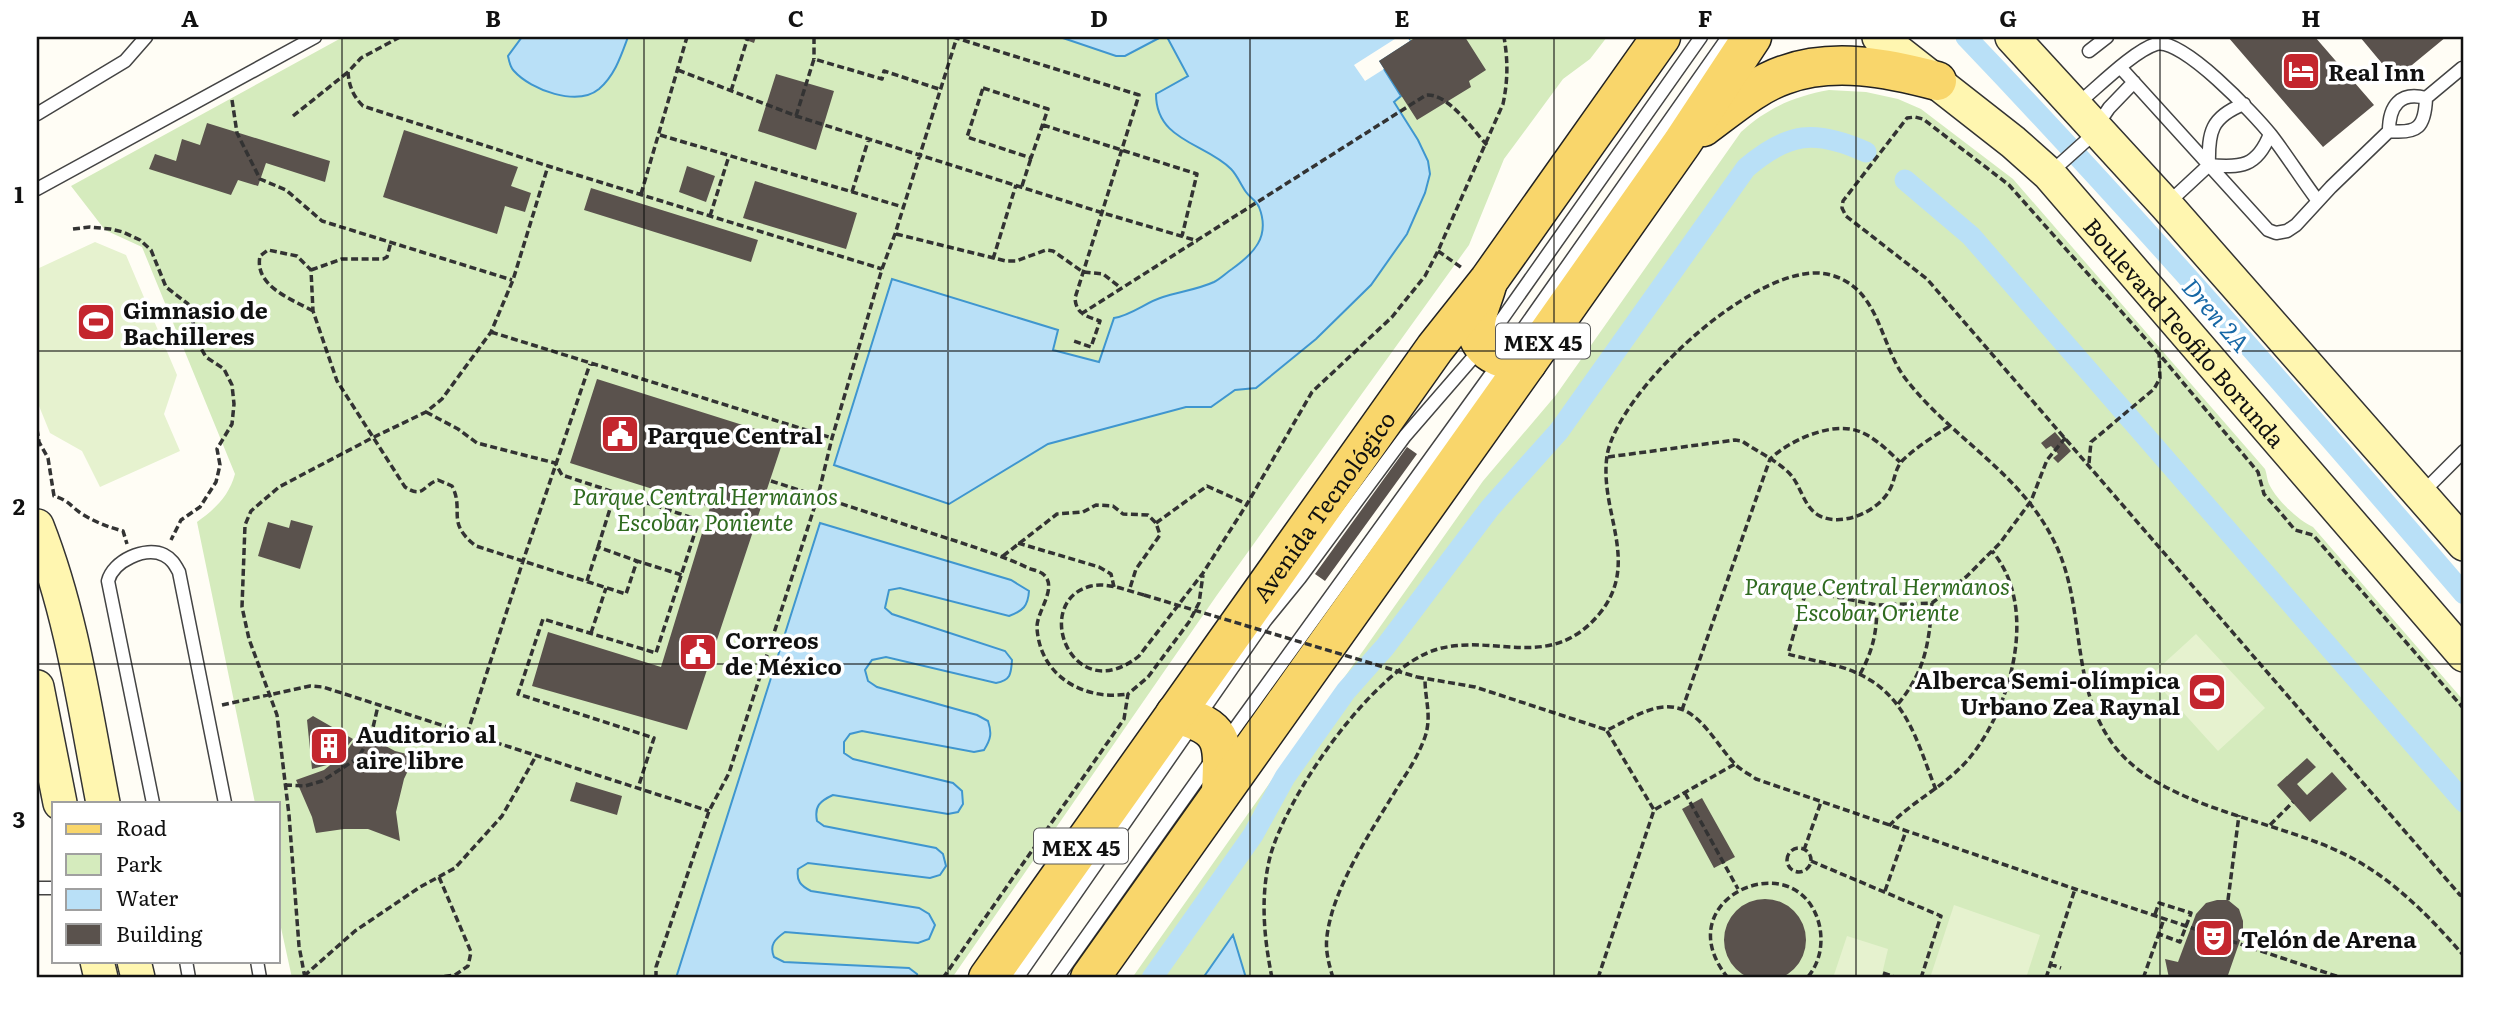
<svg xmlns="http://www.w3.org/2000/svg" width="2501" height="1015" font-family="Literata,serif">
<rect width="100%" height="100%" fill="#fffdf5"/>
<path fill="#d5ebbd" d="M343 37H1607L1590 59 1563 79 1504 159 1469 245 1217 595 952 978H292L278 914V803H255L197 522C215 509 229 496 235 474L142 247 105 230 71 186Z
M1829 90 1866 92 1898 99 1921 109 2013 179 2265 469C2267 474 2267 481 2270 486 2277 500 2299 521 2313 527L2464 701V978H1132L1483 481 1556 395 1741 132C1767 108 1795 96 1829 90Z"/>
<path fill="#e6f2cf" d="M95 242 126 255 177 375 164 414 180 451 100 487 82 451 50 433 37 401V269Z
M2196 634 2265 708 2218 751 2150 676Z
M1954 905 2040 935 2026 978H1930Z
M1847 936 1888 949 1881 978H1833Z"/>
<path fill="#b9e0f7" stroke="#3f96cf" stroke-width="2" d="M522 37H628C621 56 615 75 599 89 577 107 531 90 514 71 510 67 509 61 508 56Z
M1060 37H1161L1125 56H1116Z
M1167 37H1407L1410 41 1379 61 1401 96 1394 102 1418 140 1428 161 1430 174 1425 193 1407 234 1371 285 1316 339 1256 388 1235 390 1211 407H1186L1048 444 949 504 834 465 892 279 1058 330 1053 350 1099 362 1114 318C1132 315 1146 302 1163 297 1179 292 1199 289 1214 282 1220 279 1226 273 1232 269 1253 254 1271 237 1259 207 1256 200 1250 198 1246 192 1241 185 1237 175 1231 169 1205 143 1156 141 1156 94L1188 76Z
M820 523 1011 580 1029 591C1028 606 1023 611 1009 616L900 588 889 590 885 608 892 614 1005 651 1012 660C1011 674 1011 680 996 683L886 657 872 660 865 670 868 681 877 687 977 715 988 721C992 733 991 739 984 750L974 752 862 731 850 734 844 742V753L853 759 953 783 962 791 963 804 958 812 948 814 833 795C820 801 814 806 817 821L824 826 936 848 943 854 946 866 940 875 930 878 808 863 798 869C796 881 801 886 811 891L919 908 929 914 935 925 929 939 918 943 785 932C775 939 769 945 774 957L784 962 909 968 917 974 918 978H676Z
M1233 935 1246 978H1203Z"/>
<path fill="#fffdf5" d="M1398 37H1407L1410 41 1379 61 1384 69 1365 81 1354 65Z"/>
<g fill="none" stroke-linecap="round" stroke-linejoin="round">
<path stroke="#b9e0f7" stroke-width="21" d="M1966 37C2138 217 2302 405 2464 594
M1905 180 1971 236 2464 802
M1152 978 1253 835 1285 777 1346 691 1385 647 1490 508 1559 431 1746 168C1788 132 1815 129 1866 152"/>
</g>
<path fill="#5a524d" d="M738 37H756L754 43Z
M1416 37H1465L1486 70 1469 81 1471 87 1417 120 1379 61Z
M2228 37H2315L2374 105 2323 147Z
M2360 37H2446L2395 79Z
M776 74 834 91 816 150 758 131Z
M207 123 330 161 325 182 266 163 258 186 238 180 231 195 149 169 155 154 176 161 182 139 200 145Z
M404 130 518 167 511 186 531 193 525 212 505 206 497 234 383 197Z
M687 166 715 176 706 202 679 192Z
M755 181 857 213 846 249 743 218Z
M591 188 758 240 751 262 584 210Z
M597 379 784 438 687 730 532 686 548 632 661 667 710 507 570 463Z
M2055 432 2071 451 2058 463 2053 458 2058 454 2055 450 2051 446 2046 449 2041 443Z
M1407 447 1417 454 1325 581 1315 574Z
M291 520 313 526 300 569 258 556 268 522 289 528Z
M313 716 353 739 342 753 327 765 312 769 307 720Z
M360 732 395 751 415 756 404 779 396 812 400 841 368 829H344L316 833 312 817 296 780 324 770 345 753Z
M2307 758 2316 767 2297 784 2307 795 2332 772 2347 789 2310 822 2277 785Z
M576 782 622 796 617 815 570 801Z
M1702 798 1735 857 1714 868 1682 809Z
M1724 940a41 41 0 1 1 82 0a41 41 0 1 1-82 0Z
M2217 900H2228L2239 909 2243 921V932L2227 978H2169L2165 959 2178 962 2196 914 2206 903Z"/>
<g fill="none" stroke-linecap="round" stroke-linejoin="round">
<g stroke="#444" stroke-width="15">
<path id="lane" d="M2089 51 2107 37
M2120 67 2268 230 2276 233 2287 231 2296 225 2331 187 2389 131C2418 134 2425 127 2426 98L2462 68
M2075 106C2095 90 2133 51 2156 44 2182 37 2255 115 2271 135 2288 157 2302 180 2318 201
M37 114 125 61 146 37
M2389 131C2389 106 2400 91 2426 98
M2209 165C2241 168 2257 167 2270 134
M2049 174 2088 139 2109 108 2134 82
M37 189 315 37
M2167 204 2209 165C2208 132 2211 117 2244 104
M2421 494 2464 451
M1226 741 1502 359 1728 37
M153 803 108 581C113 561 145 546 164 555 172 559 175 565 179 572L225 803
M37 888H54
M186 961 189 978
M257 961 260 978
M1017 978 1265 621 1300 578 1405 436 1483 346 1701 37
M1057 978 1213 758"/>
</g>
<g stroke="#333" stroke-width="36">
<g id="secondary">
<path id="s1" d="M1879 37 2013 142 2049 174 2464 655"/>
<path d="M2012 37 2166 205 2464 544"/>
<path d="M37 526C72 615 85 710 103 803"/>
<path d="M37 687 60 803"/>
<path d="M97 961 101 978"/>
<path d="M134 961 138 978"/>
</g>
</g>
<g stroke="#222" stroke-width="41">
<g id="primary">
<path d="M1703 127C1728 109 1755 85 1784 75 1834 57 1888 68 1937 81"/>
<path d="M1487 285C1484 297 1477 311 1476 323 1475 352 1504 362 1527 363"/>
<path d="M1175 714C1227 728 1223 742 1221 792"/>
<path id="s2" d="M988 978 1435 348 1489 280 1661 37"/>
<path d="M1090 978 1527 363 1682 143 1752 37"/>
</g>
</g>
<path stroke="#333" stroke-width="3.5" stroke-dasharray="7 3.5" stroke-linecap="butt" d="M400 37 361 58 348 72C349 86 353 96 363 106L548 166 882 269
M814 37V59
M953 37 1139 95 1075 298C1076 314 1086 316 1100 321L1091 347 1074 341
M678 70 796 116 1103 213 1198 241
M983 88 1048 109 1031 158 967 137Z
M731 91 748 37
M232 100 237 133 260 179 286 190 322 221 512 280
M293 116 348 72
M796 116 814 59 882 79 884 71 939 89
M1043 125 1197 174 1182 236
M660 135 903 207
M1022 186 1031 158
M852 192 869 138
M641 194 687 37
M710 216 729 156
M73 229 90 227 110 229 123 232 140 240 151 250 166 287 188 304 199 345 206 357 224 369 232 385 234 404 232 424 217 449 220 465 216 482 200 507 181 520 171 540
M896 234 1006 261H1016L1046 250 1053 251 1083 272 1103 274 1121 288
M1438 251 1462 268
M993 259 1016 185
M311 270 342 259H383L387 257 391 242
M313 311C291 299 254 286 260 256L268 250 297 256 311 270 313 311 337 381 405 487C424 499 423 485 438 480L452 486C465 511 445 522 476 546L626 594 637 561 682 575
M1081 314 1426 95C1448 93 1472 129 1487 145
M491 332 832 438
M426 412 458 429 477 443 555 463 562 475 699 520 656 653 543 619 518 694 654 738 638 788
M37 429 39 442 48 458 54 496C70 501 70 506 82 514 95 522 108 527 123 531L127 544
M1608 457 1735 440 1742 441C1756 451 1774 459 1787 471 1801 483 1802 505 1818 515 1841 528 1877 512 1889 491 1895 482 1894 470 1902 461 1915 448 1934 436 1950 426
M2089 463 2091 442 2154 389 2160 378 2159 354
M771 481C834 501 896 522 959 542 982 550 1006 557 1028 568 1033 570 1039 571 1043 574 1059 587 1036 612 1037 628 1040 677 1085 701 1128 694
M1156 523 1207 486 1247 504
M1018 543 1099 567 1111 574 1114 587
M598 547 615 493
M1003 556 1057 514 1083 512 1096 505 1113 506 1123 514 1148 515 1156 523 1160 535 1136 569 1129 591
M587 581 598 547 637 561
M1144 595C1128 591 1108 582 1091 586 1030 601 1072 710 1139 656L1203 573 1247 504 1312 392 1392 317 1425 276 1438 251 1503 104C1508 80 1508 61 1504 37
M591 633 606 588
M1860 674C1873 651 1877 631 1877 605
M1417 677 1475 687 1607 730C1620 724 1633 716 1647 711 1693 693 1709 736 1734 763 1739 769 1749 774 1756 779L2075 889 2342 978
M1898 704C1925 671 1929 644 1932 603
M222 705 310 686 323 687 709 811
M2464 709 2313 535 2295 530 2280 512 2264 494 2258 472 2159 354 2009 185 1923 119 1915 117 1907 118 1843 201 1842 208 1846 216 1927 279 2460 895 2464 896
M1682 710 1770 459C1788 442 1824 425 1850 429 1870 432 1886 449 1900 462
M1607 731 1654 810
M467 734 523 561 590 364
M285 785 305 786 322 781 358 758 371 736 378 706
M1936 790C1918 745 1908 698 1861 675 1840 664 1812 661 1788 654L1806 591 1877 605 1932 603 1966 577 2000 543 2031 501 2047 460 2066 437
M1685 793 1738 889
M2270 825 2293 802
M1889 826C1913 800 1948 785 1971 756 2012 705 2039 606 1992 551
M1787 860a12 12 0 1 1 24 0a12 12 0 1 1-24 0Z
M1804 850 1821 802
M1811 861 1941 916 1921 978
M1885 891 1906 831
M2228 900 2239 815
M2155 914 2159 903 2191 913 2180 942 2159 934
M2050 964 2061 968
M1883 973 1898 978
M304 976 355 931 420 887 455 868 502 816 536 756
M305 978 299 946 289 815 277 715 249 639 242 607 245 525 251 511 279 487 372 438 426 412 442 399 491 332 513 280 548 166
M434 978 455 975 468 966 471 952 439 877
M656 978V967L709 811 729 773 818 496 832 438 882 269 895 234 957 37
M943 978 1124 719 1128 694 1148 677 1189 622 1199 603 1203 575
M1272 978C1264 938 1260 897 1270 857 1286 796 1375 666 1438 649 1496 633 1551 673 1600 613 1641 562 1599 512 1607 456 1617 391 1762 255 1831 275 1880 289 1879 343 1905 378 1954 442 2026 474 2059 552 2084 612 2072 681 2108 737 2153 809 2277 818 2350 857 2394 880 2431 918 2464 956
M1333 978C1329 964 1325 951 1327 936 1333 886 1374 827 1399 785 1409 770 1419 754 1425 737 1432 716 1425 700 1425 679
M1598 978 1654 810 1735 764
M1728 978C1662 897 1802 839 1820 928 1823 947 1819 964 1807 978
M2046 978 2075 889
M2145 978 2144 976 2164 919"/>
<use href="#lane" stroke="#fff" stroke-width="12"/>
<use href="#secondary" stroke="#fff6b0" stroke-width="33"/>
<use href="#primary" stroke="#f9d66b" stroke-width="38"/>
<path stroke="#333" stroke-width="3.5" stroke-dasharray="7 3.5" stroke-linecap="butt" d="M1144 595 1417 677"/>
</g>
<path fill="none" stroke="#111" stroke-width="2" stroke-opacity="0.55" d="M342 37V978M644 37V978M948 37V978M1250 37V978M1554 37V978M1856 37V978M2160 37V978M37 351H2464M37 664H2464"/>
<defs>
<g id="hotel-square" transform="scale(2.0125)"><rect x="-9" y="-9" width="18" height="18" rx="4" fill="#c4262e" stroke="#fff"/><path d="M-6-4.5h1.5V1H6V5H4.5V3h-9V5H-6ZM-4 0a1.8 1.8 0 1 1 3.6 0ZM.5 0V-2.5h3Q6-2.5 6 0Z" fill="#fff"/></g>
<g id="stadium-square" transform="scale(2.0125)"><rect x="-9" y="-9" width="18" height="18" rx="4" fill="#c4262e" stroke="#fff"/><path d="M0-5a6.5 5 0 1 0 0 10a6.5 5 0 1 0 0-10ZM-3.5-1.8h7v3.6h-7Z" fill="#fff"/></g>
<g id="civic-square" transform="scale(2.0125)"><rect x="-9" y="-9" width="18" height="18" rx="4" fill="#c4262e" stroke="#fff"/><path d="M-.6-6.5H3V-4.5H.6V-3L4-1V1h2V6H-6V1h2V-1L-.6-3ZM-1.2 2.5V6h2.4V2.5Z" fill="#fff"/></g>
<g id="building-square" transform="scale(2.0125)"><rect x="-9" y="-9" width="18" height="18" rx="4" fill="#c4262e" stroke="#fff"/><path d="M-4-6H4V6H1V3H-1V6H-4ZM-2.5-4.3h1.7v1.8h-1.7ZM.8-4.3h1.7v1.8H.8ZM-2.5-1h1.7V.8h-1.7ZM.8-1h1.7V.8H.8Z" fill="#fff"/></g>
<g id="theatre-square" transform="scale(2.0125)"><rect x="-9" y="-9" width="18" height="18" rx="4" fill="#c4262e" stroke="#fff"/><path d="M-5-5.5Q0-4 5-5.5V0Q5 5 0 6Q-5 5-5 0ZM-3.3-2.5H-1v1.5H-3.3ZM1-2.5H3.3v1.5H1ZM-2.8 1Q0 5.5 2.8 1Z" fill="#fff"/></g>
</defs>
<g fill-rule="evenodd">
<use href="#hotel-square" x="2301" y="71"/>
<use href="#stadium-square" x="96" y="322"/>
<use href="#civic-square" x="620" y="434"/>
<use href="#civic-square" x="698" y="652"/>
<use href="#stadium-square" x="2207" y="692"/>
<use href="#building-square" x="329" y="746"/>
<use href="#theatre-square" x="2214" y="938"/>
</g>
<g text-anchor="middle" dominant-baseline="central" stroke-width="7" stroke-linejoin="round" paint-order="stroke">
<g fill="#fff" stroke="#585858" stroke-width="2">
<rect x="1496" y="323.5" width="94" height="35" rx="5"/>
<rect x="1034" y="828.5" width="94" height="35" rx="5"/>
</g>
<g font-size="21" font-weight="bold" fill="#111">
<text x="1543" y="341">MEX 45</text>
<text x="1081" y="846">MEX 45</text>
</g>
<g font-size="23" font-weight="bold" fill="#111" stroke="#fff" text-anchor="start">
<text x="2328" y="71">Real Inn</text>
<text x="123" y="309">Gimnasio de<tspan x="123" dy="26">Bachilleres</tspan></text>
<text x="647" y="434">Parque Central</text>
<text x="725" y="639">Correos<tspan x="725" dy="26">de México</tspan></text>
<text x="2180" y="679" text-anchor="end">Alberca Semi-olímpica<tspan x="2180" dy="26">Urbano Zea Raynal</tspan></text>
<text x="356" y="733">Auditorio al<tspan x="356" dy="26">aire libre</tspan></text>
<text x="2241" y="938">Telón de Arena</text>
</g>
<g font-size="23" fill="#111" stroke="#fff">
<text stroke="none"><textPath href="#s1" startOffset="427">Boulevard Teofilo Borunda</textPath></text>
<text stroke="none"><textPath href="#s2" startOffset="579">Avenida Tecnológico</textPath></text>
</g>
<g font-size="23" font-style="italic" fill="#2f6b1f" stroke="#fff">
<text x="705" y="495">Parque Central Hermanos<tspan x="705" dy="26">Escobar Poniente</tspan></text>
<text x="1877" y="585">Parque Central Hermanos<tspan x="1877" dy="26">Escobar Oriente</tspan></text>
</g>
<g font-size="24" font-style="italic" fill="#1768a6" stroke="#fff">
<text transform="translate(2217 314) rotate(49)">Dren 2A</text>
</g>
</g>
<rect width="2501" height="1015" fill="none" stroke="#ffffff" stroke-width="77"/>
<rect x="52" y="802" width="228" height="161" fill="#ffffff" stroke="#a0a0a0" stroke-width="2"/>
<rect x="66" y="824" width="35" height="10" fill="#f9d66b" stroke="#a0a0a0" stroke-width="2"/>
<text x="116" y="836" font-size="21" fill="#111111">Road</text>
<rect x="66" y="854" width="35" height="21" fill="#d5ebbd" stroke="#a0a0a0" stroke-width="2"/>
<text x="116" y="872" font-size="21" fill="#111111">Park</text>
<rect x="66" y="889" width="35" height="21" fill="#b9e0f7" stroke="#a0a0a0" stroke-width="2"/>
<text x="116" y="906" font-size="21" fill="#111111">Water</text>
<rect x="66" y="924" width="35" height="21" fill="#5a524d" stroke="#a0a0a0" stroke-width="2"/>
<text x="116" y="942" font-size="21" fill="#111111">Building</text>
<rect x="38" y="38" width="2424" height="938" fill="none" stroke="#111" stroke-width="2.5"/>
<g font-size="23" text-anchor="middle" font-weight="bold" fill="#111">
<text x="190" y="27">A</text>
<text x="493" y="27">B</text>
<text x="796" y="27">C</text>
<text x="1099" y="27">D</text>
<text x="1402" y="27">E</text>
<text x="1705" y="27">F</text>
<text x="2008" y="27">G</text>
<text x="2311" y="27">H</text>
<text x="19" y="203">1</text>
<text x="19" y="515">2</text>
<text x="19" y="828">3</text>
</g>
</svg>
